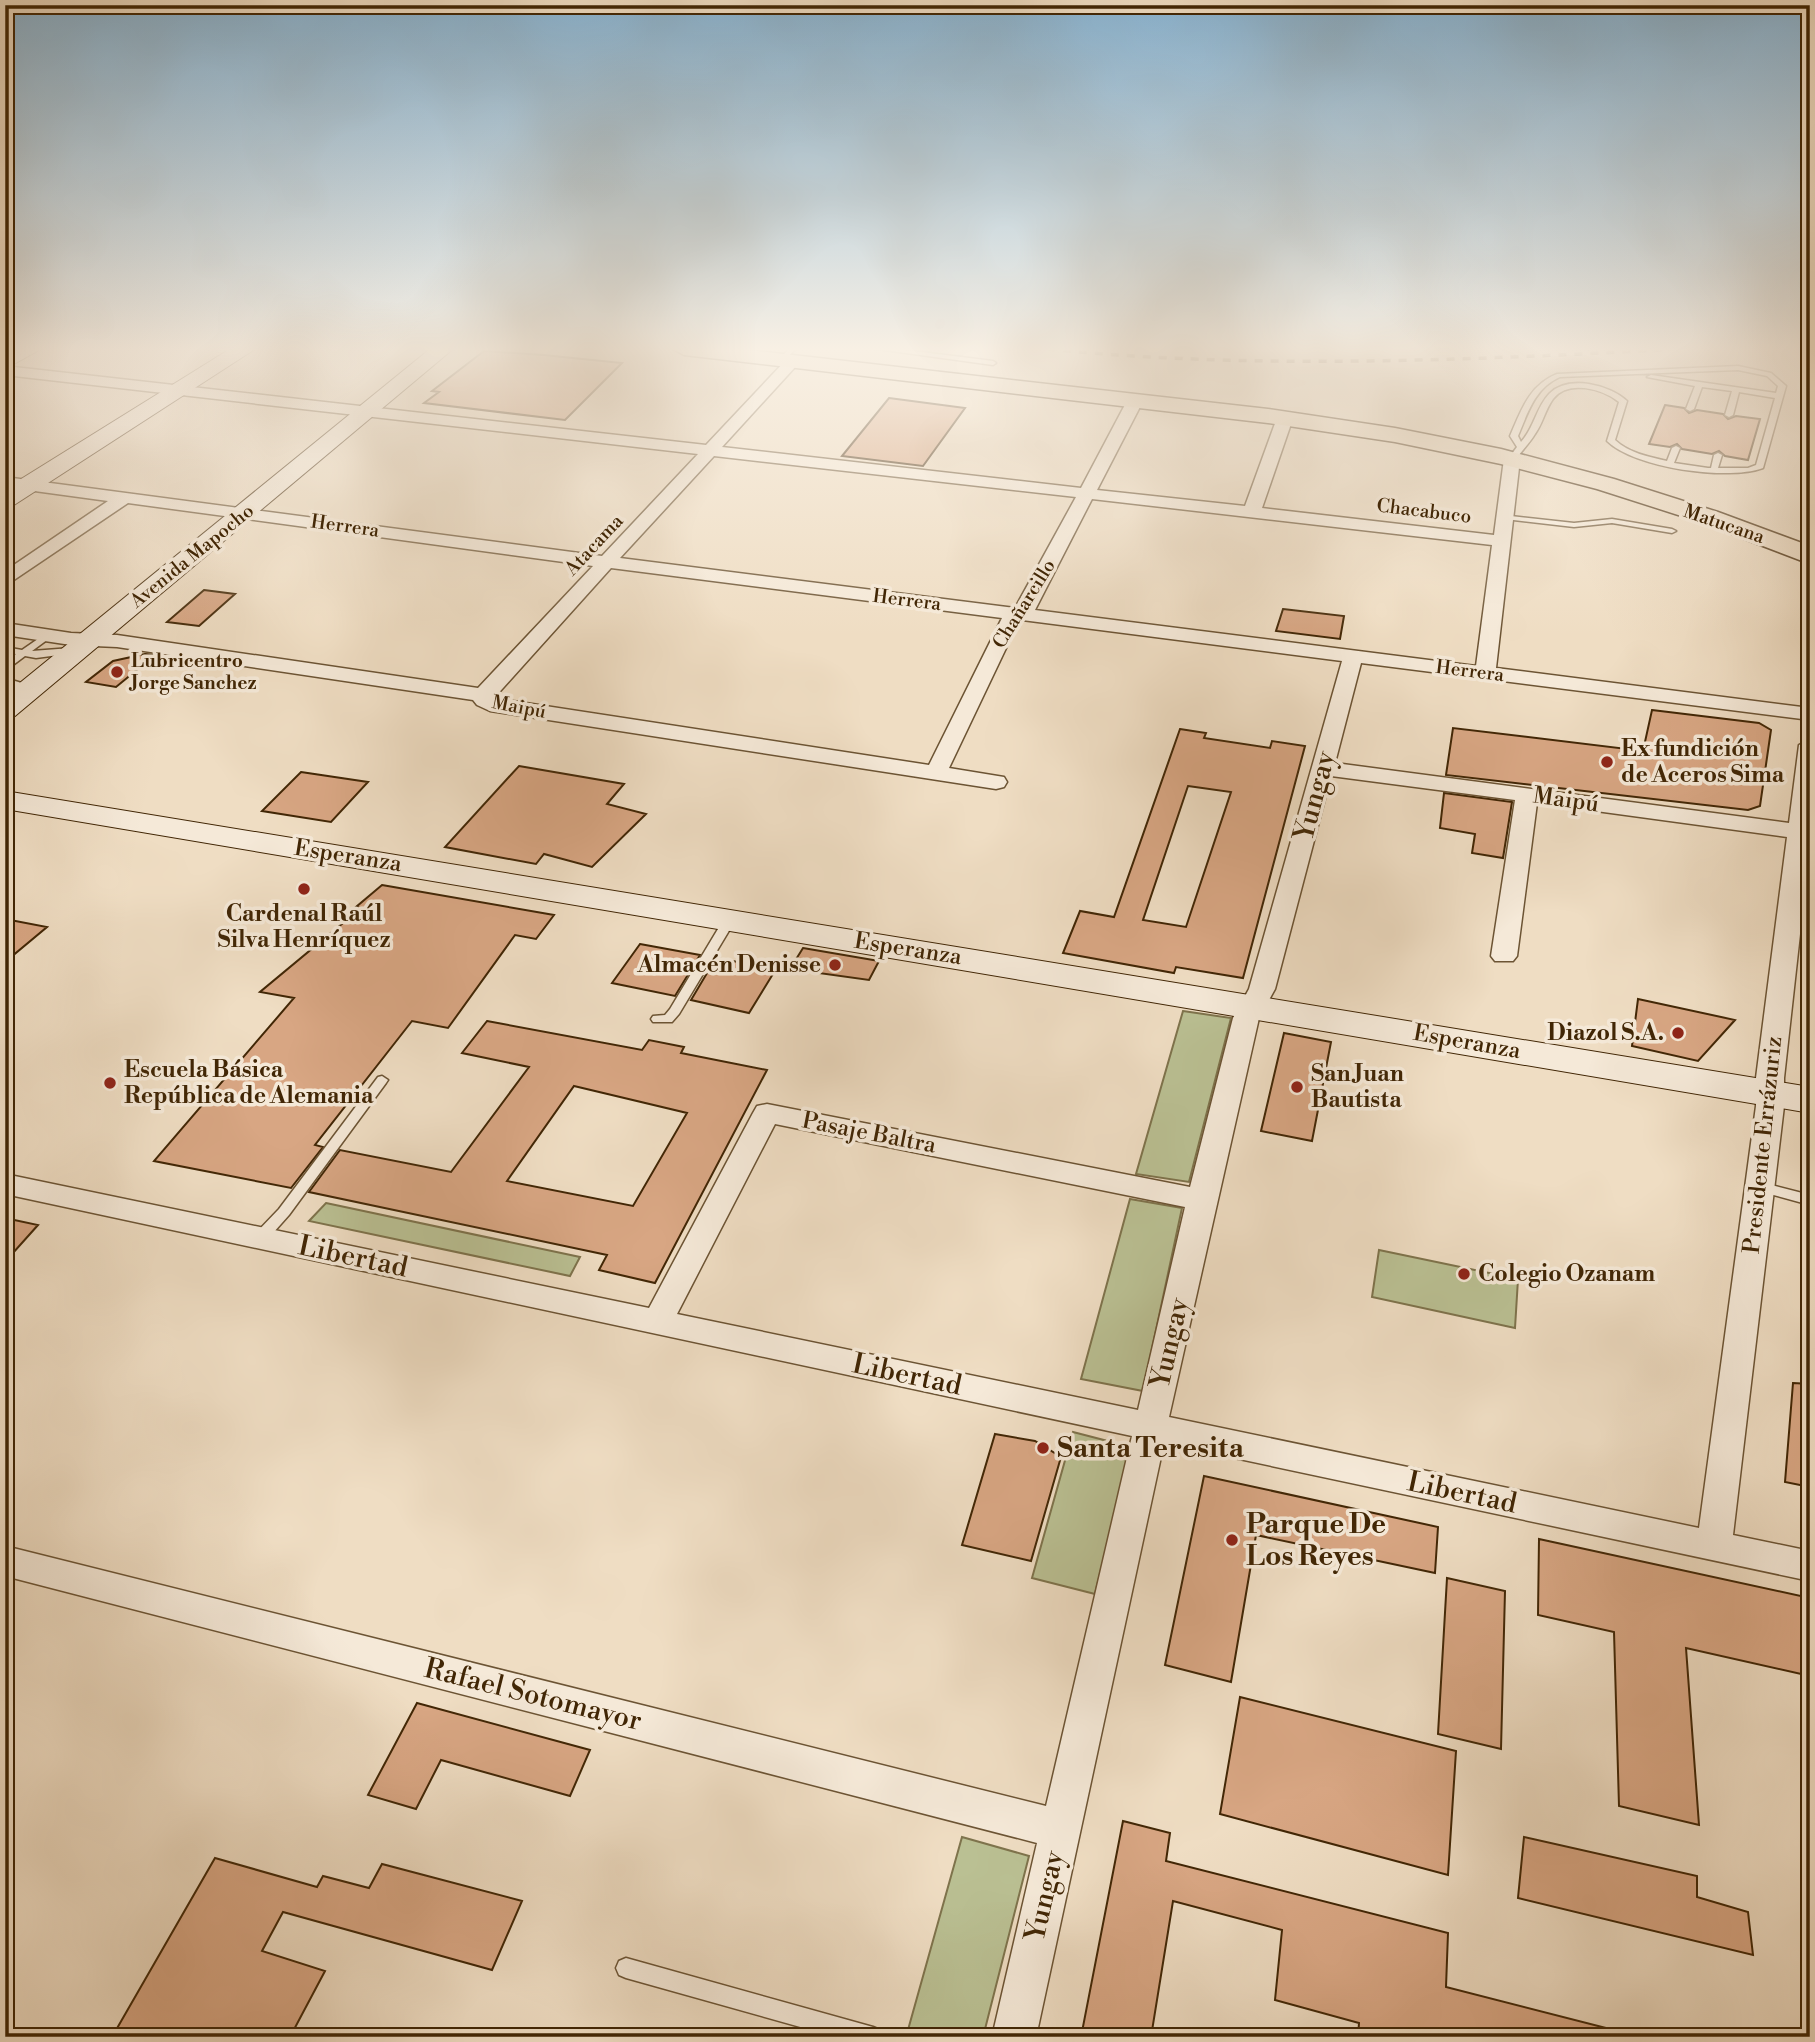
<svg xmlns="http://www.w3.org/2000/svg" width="1815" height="2042" font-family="'Libre Bodoni',serif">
<rect width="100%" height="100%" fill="#efddc3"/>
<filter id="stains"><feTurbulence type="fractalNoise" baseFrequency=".00286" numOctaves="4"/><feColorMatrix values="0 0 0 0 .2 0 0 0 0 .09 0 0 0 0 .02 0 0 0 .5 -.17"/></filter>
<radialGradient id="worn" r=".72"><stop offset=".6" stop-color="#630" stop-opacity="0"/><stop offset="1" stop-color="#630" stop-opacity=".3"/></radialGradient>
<path fill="#bac093" stroke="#7e734c" stroke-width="2" d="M1183 1011 1231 1018 1189 1182 1136 1174Z
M1130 1199 1182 1208 1143 1391 1081 1379Z
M326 1203 580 1257 570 1276 309 1221Z
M1379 1250 1518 1279 1515 1328 1372 1297Z
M1073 1432 1131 1447 1095 1594 1032 1578Z
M962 1837 1029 1856 983 2037H906Z"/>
<path fill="#d8a683" stroke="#412605" stroke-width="2" fill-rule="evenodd" d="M484 351 544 355 622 363 565 420 424 403 439 392 432 391Z
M889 398 965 408 923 466 842 456Z
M1665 405 1684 408 1689 413 1697 410 1723 414 1728 419 1736 416 1760 419 1748 460 1725 456 1719 451 1712 454 1682 449 1677 444 1670 447 1649 444Z
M204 590 235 594 199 626 167 622Z
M1283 609 1344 616 1340 639 1276 631Z
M145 654 155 655 116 687 86 682 113 661Z
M1652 710 1759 723 1771 730 1760 806 1748 810 1446 775 1453 728 1643 751Z
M1180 729 1206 733 1204 738 1270 748 1272 741 1305 746 1243 978 1176 967 1174 973 1063 953 1080 911 1114 917ZM1188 786 1231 792 1186 927 1143 920Z
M519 766 624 784 607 804 646 814 592 867 544 854 536 864 445 847Z
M301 772 368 782 331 822 262 811Z
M1444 793 1512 802 1503 858 1472 853 1475 834 1440 828Z
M382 885 554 915 536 939 515 935 448 1028 412 1021 315 1145 323 1147 291 1188 154 1161 294 998 260 992 361 908 356 907Z
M5 919 47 927 5 962Z
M640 944 700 955 675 996 612 983Z
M803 948 879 961 869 980 790 969Z
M716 958 776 969 749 1013 691 1000Z
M1638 999 1735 1020 1698 1061 1632 1046Z
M487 1021 642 1050 649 1040 684 1047 681 1053 767 1070 655 1283 599 1270 607 1255 309 1192 340 1150 451 1172 529 1067 462 1053ZM574 1086 687 1113 633 1206 507 1181Z
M1284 1033 1331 1042 1312 1141 1261 1131Z
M5 1218 38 1225 5 1262Z
M1793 1383 1810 1384V1487L1785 1482Z
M995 1434 1035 1441 1061 1457 1031 1561 962 1545Z
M1204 1476 1438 1527 1435 1573 1256 1535 1231 1682 1165 1665Z
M1539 1539 1810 1598V1676L1686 1648 1699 1825 1619 1806 1614 1632 1538 1615Z
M1447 1578 1505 1591 1501 1749 1438 1734Z
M1240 1697 1456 1751 1448 1875 1220 1814Z
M417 1703 590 1750 570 1796 441 1760 416 1809 368 1795Z
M1123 1821 1170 1833 1166 1861 1448 1933 1446 1987 1610 2029 1609 2037H1358L1359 2023 1275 2000 1282 1930 1173 1901 1151 2037H1081Z
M1524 1837 1697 1876V1897L1748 1912 1753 1955 1518 1898Z
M215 1858 317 1887 323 1876 369 1888 382 1864 522 1901 492 1970 283 1912 262 1951 325 1971 290 2037H112Z"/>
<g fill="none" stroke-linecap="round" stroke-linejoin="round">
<g stroke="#6c5434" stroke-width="3">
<path id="lane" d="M789 349H796L782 362H778V360Z
M877 349H898L993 361 996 363 993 365Z
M1738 366 1771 373 1786 386 1763 468C1728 481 1634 468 1607 441L1619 402C1603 389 1568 379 1553 399 1545 410 1543 423 1535 434 1529 444 1521 451 1515 461L1508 459 1517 447 1510 436C1521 411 1529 385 1557 374ZM1738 370 1767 376 1778 386 1776 393 1651 375 1647 377 1695 386 1686 409 1690 411 1694 409 1702 387 1732 391 1725 415 1729 417 1733 415 1739 392 1775 398 1756 465 1748 468H1718L1722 455 1718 453 1714 455 1711 468H1708L1674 463 1680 448 1676 446 1672 448 1667 461C1649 457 1629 453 1615 440L1627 401C1610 385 1568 374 1549 394 1536 408 1534 428 1521 442L1518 436C1528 412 1535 388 1560 377Z
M1502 515 1574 523 1612 519 1672 529 1676 531 1672 533 1612 523 1574 527 1505 519 1501 517Z
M48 632 53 635 51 637 32 651 71 648 76 651 74 653 36 658 25 656 13 665H7V661L16 654 5 653V647L22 650Z
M5 678 25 684 30 694 28 696H22L18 688 5 684Z
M730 916 736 919 679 1014 672 1022H653L651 1019 653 1016 665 1015 670 1009 724 919Z
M382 1076 388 1080 386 1083 289 1215 265 1242H255L253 1238 255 1234 279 1209 378 1077Z
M1760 1182 1810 1195V1205L1755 1190 1753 1187 1755 1184Z
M626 1958 873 2027 880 2030 883 2037H836L626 1978 619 1975 616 1968 619 1961Z"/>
</g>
<g stroke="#6c5434" stroke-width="3">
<path id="street" d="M792 358 799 362 797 365 722 447 1081 488 1127 401 1135 396 1143 401 1097 490 1245 506 1277 418 1285 413 1293 418 1262 508 1494 535 1504 459 1512 454 1518 455 1520 459 1496 668 1810 708V720L1361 663 1335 763 1789 823 1799 745 1810 739V844L1784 1078V1106L1733 1535 1810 1551V1581L1164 1443 1036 2037H992L1037 1843 5 1576V1546L1046 1806 1132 1436 5 1194V1174L649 1308 753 1113 757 1106 767 1104 1190 1187 1233 1018 1249 989 1342 661 1022 620 1018 623 949 768 1004 777 1007 782 1004 787 996 789 490 711 477 705 473 700 117 647 71 645 5 635V623L71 633 117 635 478 688 593 566 128 503 5 586V571L108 501 5 487V477L602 556 698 454 5 375V366L706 445 787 359ZM714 456 1076 497 1015 608 620 558ZM1092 499 1492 545 1476 666 1035 610ZM611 568 1002 618 929 765 494 698ZM1331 776 1515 800 1491 956 1495 961H1513L1517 956 1537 803 1787 837 1756 1078V1106L1699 1528 1169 1417 1259 1018 1275 989ZM775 1124 1185 1207 1138 1410 677 1314Z"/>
</g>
<g stroke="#412605" stroke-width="2">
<path id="secondary" d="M15 349H41L5 369V355Z
M230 349H255L14 505 5 507V489Z
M430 349H453L15 716 5 719V695Z
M5 791 1810 1087V1113L5 809Z"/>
</g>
<g stroke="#412605" stroke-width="3">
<path id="primary" d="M673 349H739L1268 409 1395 428 1501 449 1614 479 1718 512 1810 546V564L1700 522 1597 489 1501 464 1395 442 1268 423 684 355Z"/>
</g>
<use href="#lane" fill="#f5e9d8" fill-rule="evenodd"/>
<use href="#street" fill="#f5e9d8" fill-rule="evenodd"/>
<use href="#secondary" fill="#f5e9d8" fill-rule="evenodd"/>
<use href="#primary" fill="#efddc3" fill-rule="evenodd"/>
<path stroke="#412605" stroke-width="3.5" stroke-dasharray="8 8" stroke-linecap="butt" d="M1047 349C1258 370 1467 360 1678 349"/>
</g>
<linearGradient id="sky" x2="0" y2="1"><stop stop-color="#89b6d6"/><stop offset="0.55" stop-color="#f8f0e4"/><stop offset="1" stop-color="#f8f0e4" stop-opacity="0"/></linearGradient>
<rect width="1815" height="635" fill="url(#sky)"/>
<g fill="#8f2418" stroke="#f5e9d8" stroke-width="2.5">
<circle cx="117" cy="672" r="7"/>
<circle cx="1607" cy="762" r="7"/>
<circle cx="304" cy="889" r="7"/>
<circle cx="835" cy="965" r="7"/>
<circle cx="1678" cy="1033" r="7"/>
<circle cx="110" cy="1083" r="7"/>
<circle cx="1297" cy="1087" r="7"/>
<circle cx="1464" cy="1274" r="7"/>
<circle cx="1043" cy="1448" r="7"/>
<circle cx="1232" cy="1540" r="7"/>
</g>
<g text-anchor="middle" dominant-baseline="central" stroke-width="7" stroke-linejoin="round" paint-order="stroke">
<g font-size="19" fill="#412605" stroke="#f5e9d8">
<text transform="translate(1424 511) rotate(7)">Chacabuco</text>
<text transform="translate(1724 524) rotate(19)">Matucana</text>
<text transform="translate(345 526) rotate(8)">Herrera</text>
<text transform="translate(594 545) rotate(-47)">Atacama</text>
<text transform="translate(192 556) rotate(-39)">Avenida Mapocho</text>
<text transform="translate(907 600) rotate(7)">Herrera</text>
<text transform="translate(1024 604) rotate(-58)">Chañarcillo</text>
<text transform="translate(1470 671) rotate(7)">Herrera</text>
<text transform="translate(519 707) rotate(11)">Maipú</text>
</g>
<g font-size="19" font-weight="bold" fill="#412605" stroke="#f5e9d8" text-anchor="start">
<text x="131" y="661">Lubricentro<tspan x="131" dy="22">Jorge Sanchez</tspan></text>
</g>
<g font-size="23" font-weight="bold" fill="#412605" stroke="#f5e9d8" text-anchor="start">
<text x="1621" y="749">Ex fundición<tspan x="1621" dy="26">de Aceros Sima</tspan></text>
<text x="304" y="914" text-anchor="middle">Cardenal Raúl<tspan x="304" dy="26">Silva Henríquez</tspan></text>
<text x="821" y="965" text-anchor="end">Almacén Denisse</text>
<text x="1664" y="1033" text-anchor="end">Diazol S.A.</text>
<text x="124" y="1070">Escuela Básica<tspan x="124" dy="26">República de Alemania</tspan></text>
<text x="1311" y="1074">San Juan<tspan x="1311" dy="26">Bautista</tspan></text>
<text x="1478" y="1274">Colegio Ozanam</text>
</g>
<g font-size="23" fill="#412605" stroke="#f5e9d8">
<text transform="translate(1566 800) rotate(8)">Maipú</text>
<text transform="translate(348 856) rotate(9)">Esperanza</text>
<text transform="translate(908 949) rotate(9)">Esperanza</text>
<text transform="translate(1467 1042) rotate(10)">Esperanza</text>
<text transform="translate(869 1133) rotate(11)">Pasaje Baltra</text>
<text transform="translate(1763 1145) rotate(-84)">Presidente Errázuriz</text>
</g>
<g font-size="28" fill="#412605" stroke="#f5e9d8">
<text transform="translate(1315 796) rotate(-75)">Yungay</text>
<text transform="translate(353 1257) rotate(12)">Libertad</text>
<text transform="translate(1170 1343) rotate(-77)">Yungay</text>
<text transform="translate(907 1375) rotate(12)">Libertad</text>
<text transform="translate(1462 1493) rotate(12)">Libertad</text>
<text transform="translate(533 1695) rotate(14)">Rafael Sotomayor</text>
<text transform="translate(1045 1896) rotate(-77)">Yungay</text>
</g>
<g font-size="28" font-weight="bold" fill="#412605" stroke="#f5e9d8" text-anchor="start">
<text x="1057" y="1448">Santa Teresita</text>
<text x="1246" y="1524">Parque De<tspan x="1246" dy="32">Los Reyes</tspan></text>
</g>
</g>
<rect width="1815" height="2042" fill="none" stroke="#efddc3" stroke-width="28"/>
<rect x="7" y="7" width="1801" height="2028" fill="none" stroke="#412605" stroke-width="3.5"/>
<rect x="14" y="14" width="1787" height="2014" fill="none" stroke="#412605" stroke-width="2"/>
<rect width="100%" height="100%" filter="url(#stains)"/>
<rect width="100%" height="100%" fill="url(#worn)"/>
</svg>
